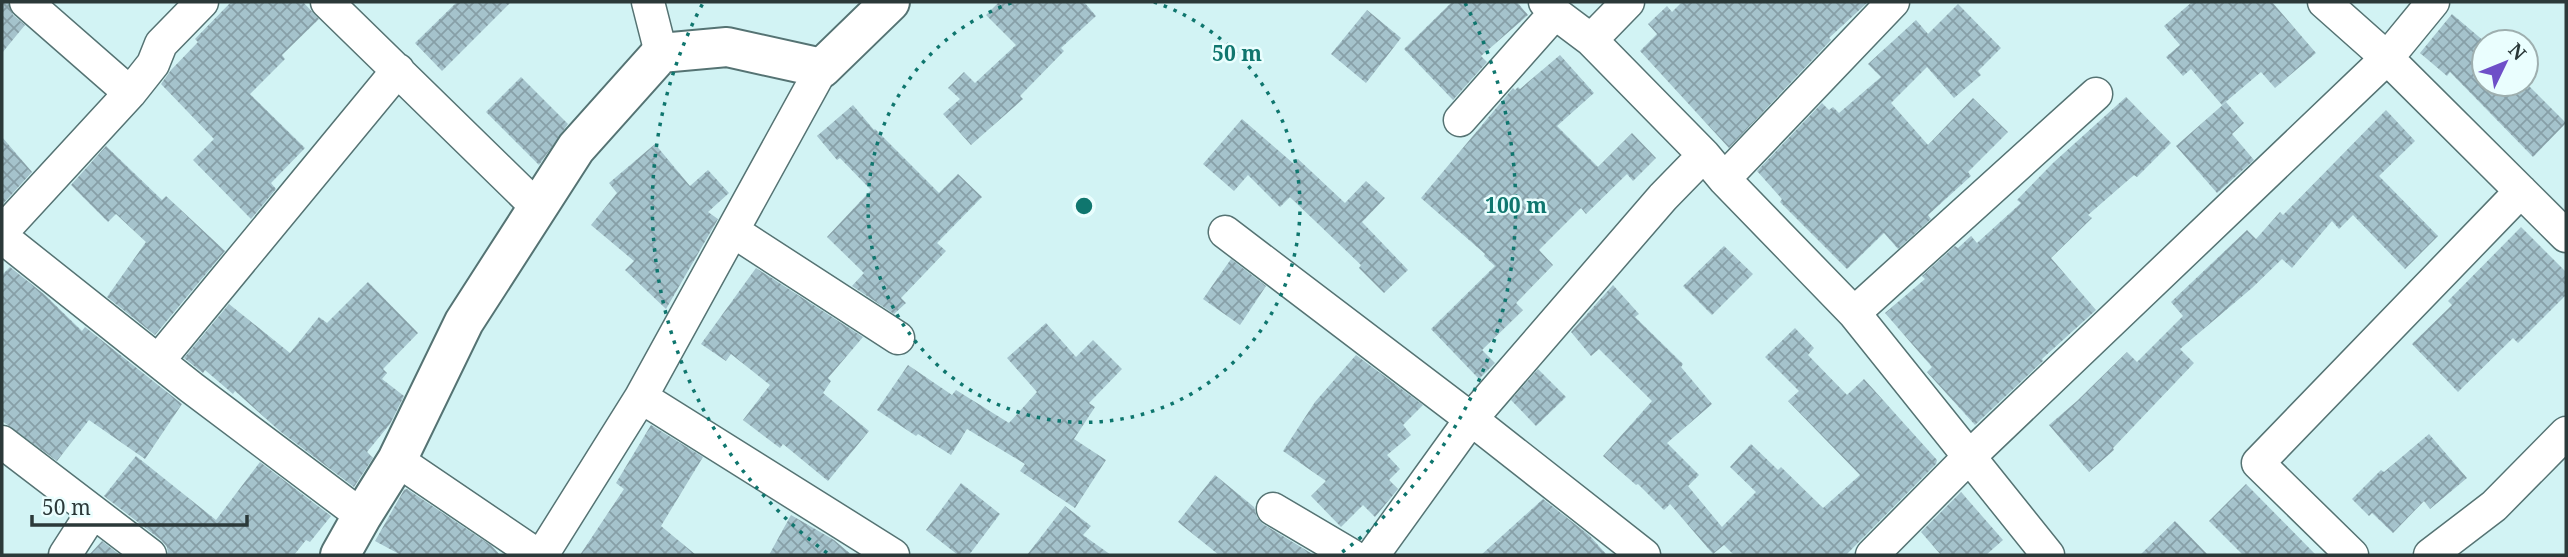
<svg xmlns="http://www.w3.org/2000/svg" width="2568" height="557" font-family="'Noto Serif',serif">
<defs>
<pattern id="building-cross-hatch" width="8" height="8" patternUnits="userSpaceOnUse" patternTransform="scale(1.75)"><rect width="8" height="8" fill="#a5c3cc"/><path d="M0 0l8 8M0 8l8-8" fill="none" stroke="#879fa7"/></pattern>
</defs>
<rect width="100%" height="100%" fill="#d2f3f4"/>
<path fill="url(#building-cross-hatch)" d="M2 2H8L13 15 25 25 2 53Z
M231 2H303L319 19 282 55 285 59 250 94 305 148 271 183 276 189 251 219 193 160 214 139 161 84 171 70 198 42 195 39Z
M457 2H511L442 71 415 43Z
M999 2H1084L1096 16 1061 48 1064 51 1020 96 1023 99 971 145 943 114 960 99 948 88 964 72 975 83 1016 45 986 15Z
M1452 2H1517L1528 15 1481 56 1487 62 1453 100 1404 49Z
M1682 2H1868L1829 38 1831 40 1729 148 1640 51 1657 34 1648 24 1667 6 1672 12Z
M2192 2H2272L2316 53 2275 88 2261 72 2222 105 2191 69 2183 76 2166 57 2180 45 2164 26Z
M1958 4 2001 48 1978 71 1981 75 1954 98 1927 67 1891 103 1928 145 1973 98 2008 132 1968 172 1971 176 1928 215 1931 219 1898 249 1884 233 1847 269 1780 202 1782 199 1757 171 1822 103 1829 110 1833 107 1839 113 1881 77 1868 64 1916 20 1928 34Z
M1367 10 1401 38 1366 83 1331 54Z
M2452 14 2485 42 2484 84 2526 83 2566 123 2533 157 2450 72 2447 76 2420 53Z
M1560 55 1594 93 1557 126 1598 167 1632 133 1656 158 1633 181 1627 174 1586 214 1581 208 1539 250 1553 265 1516 303 1523 310 1482 350 1495 363 1479 379 1431 329 1495 266 1484 256 1485 254 1421 198 1513 88 1515 90 1518 87 1520 89Z
M521 77 568 124 539 165 486 112Z
M2126 97 2171 143 2137 177 2134 175 2088 215 2092 218 2051 258 2096 310 2042 359 2043 361 1975 425 1927 372 1932 367 1885 313 1925 279 1922 276 1955 246 1958 248 1971 236 1977 243 2021 203 2017 200 2053 163Z
M2226 102 2244 123 2232 134 2254 160 2217 193 2176 146Z
M853 105 874 130 875 129 939 193 958 174 982 197 937 243 946 251 901 298 906 303 894 314 852 286 864 273 827 237 871 190 840 158 837 160 817 136Z
M2386 110 2415 141 2379 176 2438 236 2405 269 2353 215 2339 229 2332 221 2292 268 2282 259 2252 288 2180 349 2194 363 2113 448 2114 450 2089 472 2049 425 2077 401 2127 352 2137 362 2183 316 2171 302 2247 230 2256 239 2280 212 2283 215Z
M1242 119 1294 164 1298 159 1345 203 1366 181 1385 198 1362 222 1408 270 1384 293 1359 268 1361 265 1290 197 1280 207 1248 175 1234 191 1203 164Z
M2 137 32 172 2 205Z
M655 144 690 186 708 170 729 193 708 212 718 219 666 309 625 270 634 261 591 225 617 193 609 183Z
M106 146 162 200 166 196 225 251 155 335 107 297 146 242 116 214 108 222 71 185Z
M2521 227 2566 272V295L2518 343 2513 338 2458 392 2412 344 2452 305 2448 301Z
M1724 246 1753 274 1712 315 1683 286Z
M1231 259 1266 286 1240 325 1203 299Z
M10 267 45 295 82 331 85 327 182 404 145 459 89 420 57 461 2 421V275Z
M756 268 863 337 828 378 831 381 823 393 869 431 828 481 783 444 780 448 743 420 770 385 731 354 726 361 701 344Z
M368 282 418 333 383 369 387 373 382 379 404 396 390 424 367 452 373 458 354 487 281 432 235 391 233 394 205 370 203 373 184 358 229 304 290 353 319 317 327 323Z
M1613 285 1639 314 1635 317 1683 364 1681 367 1712 404 1667 443 1699 475 1688 486 1722 527 1756 492 1730 467 1751 444 1778 470 1781 467 1823 508 1860 475 1788 401 1799 391 1765 357 1795 328 1814 348 1808 355 1847 395 1864 379 1937 460 1936 464 1846 555H1734L1724 545 1713 554 1670 504 1664 510 1638 484 1636 485 1603 456 1652 401 1599 349 1591 356 1571 332Z
M1046 323 1076 357 1093 340 1122 369 1089 403 1095 407 1074 439 1106 460 1075 508 1020 471 1025 464 967 429 951 455 918 434 916 436 877 410 908 365 952 395 956 390 1009 423 1037 392 1007 358Z
M1356 355 1423 405 1403 425 1411 435 1387 455 1400 469 1389 480 1398 489 1375 517 1363 505 1341 527 1311 496 1326 481 1283 451 1315 402Z
M1538 369 1566 397 1536 426 1511 400Z
M651 425 703 457 661 526 696 555H580L624 489 616 483Z
M2429 434 2467 478 2430 509 2424 501 2393 533 2372 513 2369 516 2352 499 2381 470 2384 472Z
M136 456 216 520 260 462 331 516 310 542 306 540 294 555H168L167 547 161 540 104 496Z
M1215 475 1254 507 1257 517 1263 524 1314 555H1219L1178 522Z
M961 483 1000 514 969 555H958L926 530Z
M2246 484 2316 555H2243L2209 521Z
M407 489 492 546 500 555H401L375 541 404 490Z
M1961 492 2003 540 1986 555H1941L1921 532Z
M1543 499 1589 535 1607 555H1481Z
M1065 506 1091 526 1083 535 1111 555H1027Z
M791 515 834 540 852 555H769Z
M2175 521 2208 555H2140Z
M102 541 120 555H89Z"/>
<g fill="none" stroke-linecap="round" stroke-linejoin="round">
<g stroke="#557373" stroke-width="35">
<path id="minor" d="M26 2 130 93
M327 2 538 208
M648 2 661 53
M1545 2 1555 13 1591 40 1704 155 1724 179 1854 313 2048 555
M2324 2 2387 58 2566 236
M1591 40 1628 2
M822 68 641 397 893 555
M1460 120 1555 13
M1724 179 1893 2
M733 231 898 338
M2 232 130 93 153 64 161 44 202 2
M1225 232 1471 419 1644 555
M2 237 192 388 362 516
M1854 313 2096 94
M158 361 398 70
M2 442 150 555
M397 460 537 555
M1273 509 1351 555
M65 555 92 513
M542 555 641 397
M1373 555 1471 419 1663 197 1704 155
M1872 555 1969 457 2387 58 2433 2
M2352 555 2258 463 2521 191
M2430 555 2494 506 2566 433"/>
</g>
<g stroke="#557373" stroke-width="42">
<path id="tertiary" d="M340 555 362 516 397 460 464 322 576 148 661 53 727 47 822 68 890 2"/>
</g>
<use href="#minor" stroke="#fff" stroke-width="32"/>
<use href="#tertiary" stroke="#fff" stroke-width="38"/>
</g>
<g fill="none" stroke="#0f766e" stroke-width="3.5" stroke-dasharray="3.5 7">
<path d="M1154 2A216 216 0 1 1 1014 2"/>
<path d="M827 553A432 432 0 0 1 703 3M1465 3A432 432 0 0 1 1341 553"/>
</g>
<circle cx="1084" cy="206" r="10" fill="#0f766e" stroke="#eafefe" stroke-width="3.5"/>
<g font-size="21" text-anchor="middle" font-weight="bold" fill="#0f766e" stroke="#eafefe" stroke-width="5" stroke-linejoin="round" paint-order="stroke">
<text x="1237" y="61">50 m</text>
<text x="1516" y="213">100 m</text>
</g>
<rect width="2568" height="557" fill="none" stroke="#2b3939" stroke-width="7"/>
<g transform="translate(2505 63) rotate(47)"><circle r="33" fill="#eafefe" stroke="#9eafaf" stroke-width="2"/>
<path d="M0-5L12 26L0 18L-12 26Z" fill="#6e4fc8"/>
<text y="-10" font-size="19" font-weight="bold" text-anchor="middle" fill="#2b3939">N</text>
</g>
<path d="M32 515v10h215v-10" fill="none" stroke="#2b3939" stroke-width="3.5"/>
<text x="42" y="515" font-size="21" fill="#2b3939" stroke="#eafefe" stroke-width="5" paint-order="stroke">50 m</text>
</svg>
